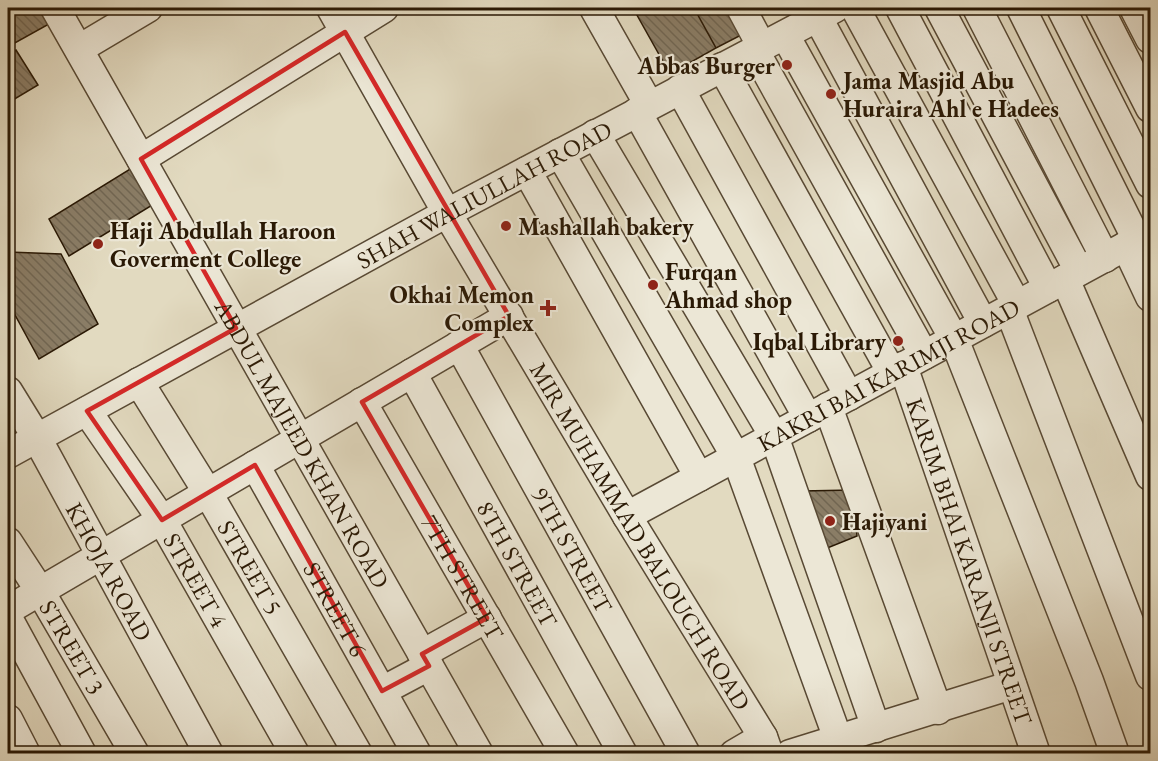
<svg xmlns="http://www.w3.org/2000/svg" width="1158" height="761" font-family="'EB Garamond',serif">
<defs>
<pattern id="building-back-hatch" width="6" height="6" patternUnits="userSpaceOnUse" patternTransform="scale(1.5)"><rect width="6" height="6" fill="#8a7d66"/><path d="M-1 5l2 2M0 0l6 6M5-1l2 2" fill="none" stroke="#716652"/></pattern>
</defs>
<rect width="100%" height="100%" fill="#e2dac0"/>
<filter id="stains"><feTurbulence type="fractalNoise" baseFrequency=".00333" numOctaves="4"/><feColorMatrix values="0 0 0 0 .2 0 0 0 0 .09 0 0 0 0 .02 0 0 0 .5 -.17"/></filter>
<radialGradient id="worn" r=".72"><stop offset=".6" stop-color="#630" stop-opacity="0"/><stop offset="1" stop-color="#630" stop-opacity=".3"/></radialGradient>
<path fill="url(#building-back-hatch)" stroke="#2a1905" stroke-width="1.5" d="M8 8H39L49 24 13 44 8 35Z
M633 8H694L716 48 670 74Z
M694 8H736L749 31 716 48Z
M16 50 38 85 8 103V55Z
M135 166 154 204 69 256 49 219Z
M8 252 61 254 98 324 39 359 8 302Z
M853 490 857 536 815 553 802 491Z"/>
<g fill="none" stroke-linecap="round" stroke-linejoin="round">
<g stroke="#584934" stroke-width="31">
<g id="minor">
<path id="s1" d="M55 8 479 754"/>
<path id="s2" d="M331 8 447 213 627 516 763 737 769 754"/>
<path d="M594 8 649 105"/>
<path d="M741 8 762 47"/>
<path d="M855 8 1017 305"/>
<path d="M900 8 1048 288"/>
<path d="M939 8 1079 271"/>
<path d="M977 8 1105 258"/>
<path d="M1021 8 1137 240"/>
<path d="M1061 8 1150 184"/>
<path d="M1099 8 1150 108"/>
<path d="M1134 8 1150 39"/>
<path d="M818 18 983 323"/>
<path d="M785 35 954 339 1089 681 1115 754"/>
<path d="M79 49 148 8"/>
<path d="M755 51 924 355"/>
<path d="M722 67 892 373"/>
<path d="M680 89 849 396"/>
<path d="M637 112 808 418"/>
<path d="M595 134 774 436 876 728"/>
<path d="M560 153 736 457 838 739"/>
<path d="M141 159 384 8"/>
<path d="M527 171 699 477"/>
<path d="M1126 246 1150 297"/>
<path d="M1065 279 1150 476"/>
<path d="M1009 309 1150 676"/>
<path id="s3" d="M459 345 686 754"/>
<path id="s4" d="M903 366 1036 754"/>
<path id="s5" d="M412 373 623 754"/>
<path id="s6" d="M139 382 208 493 358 754"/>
<path id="s7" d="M8 391 37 438 209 754"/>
<path id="s8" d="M362 402 565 754"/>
<path d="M828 407 938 710"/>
<path id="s9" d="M87 411 162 520 295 754"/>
<path id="s10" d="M8 454 447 213 835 8"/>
<path id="s11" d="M255 465 417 754"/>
<path id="s12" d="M627 516 1150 233"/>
<path id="s13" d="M8 542 40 591 135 754"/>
<path d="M8 610 509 316"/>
<path d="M8 618 82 754"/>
<path d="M422 654 487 618"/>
<path d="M382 691 429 666"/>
<path d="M8 719 26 754"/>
<path d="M734 754 763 737"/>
<path d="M790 754 1012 685"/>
</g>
</g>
<use href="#minor" stroke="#ece7d6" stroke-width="28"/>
</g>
<path fill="none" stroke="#d62828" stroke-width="4.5" stroke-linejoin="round" d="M345 32 509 316 362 402 487 618 422 654 429 666 382 691 255 465 162 520 87 411 236 328 141 159Z"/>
<g fill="#8f2418" stroke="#ece7d6" stroke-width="2">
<circle cx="787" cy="65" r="6"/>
<circle cx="831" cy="94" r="6"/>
<circle cx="506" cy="226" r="6"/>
<circle cx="98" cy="244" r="6"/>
<circle cx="653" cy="285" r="6"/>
<path d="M545 299h6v6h6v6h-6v6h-6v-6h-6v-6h6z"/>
<circle cx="898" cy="341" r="6"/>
<circle cx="830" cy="521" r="6"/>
</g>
<g text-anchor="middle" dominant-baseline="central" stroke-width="4.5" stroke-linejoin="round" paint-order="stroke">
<g font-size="24" font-weight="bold" fill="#2a1905" stroke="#ece7d6" text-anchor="start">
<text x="775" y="65" text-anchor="end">Abbas Burger</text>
<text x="843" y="80">Jama Masjid Abu<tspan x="843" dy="28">Huraira Ahl e Hadees</tspan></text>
<text x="518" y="226">Mashallah bakery</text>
<text x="110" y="230">Haji Abdullah Haroon<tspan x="110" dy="28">Goverment College</tspan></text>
<text x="665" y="271">Furqan<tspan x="665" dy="28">Ahmad shop</tspan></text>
<text x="534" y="294" text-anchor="end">Okhai Memon<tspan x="534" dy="28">Complex</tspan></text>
<text x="886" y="341" text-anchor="end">Iqbal Library</text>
<text x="842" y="521">Hajiyani</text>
</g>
<g font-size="24" fill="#2a1905" stroke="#ece7d6">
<text stroke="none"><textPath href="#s10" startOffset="542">SHAH WALIULLAH ROAD</textPath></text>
<text stroke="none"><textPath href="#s12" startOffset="297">KAKRI BAI KARIMJI ROAD</textPath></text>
<text stroke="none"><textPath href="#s1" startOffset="501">ABDUL MAJEED KHAN ROAD</textPath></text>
<text stroke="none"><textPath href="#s2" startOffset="612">MIR MUHAMMAD BALOUCH ROAD</textPath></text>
<text stroke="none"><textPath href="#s3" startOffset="234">9TH STREET</textPath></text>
<text stroke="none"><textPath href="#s4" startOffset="206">KARIM BHAI KARANJI STREET</textPath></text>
<text stroke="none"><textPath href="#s5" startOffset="218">8TH STREET</textPath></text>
<text stroke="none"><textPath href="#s6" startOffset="216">STREET 5</textPath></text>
<text stroke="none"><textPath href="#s7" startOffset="207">KHOJA ROAD</textPath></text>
<text stroke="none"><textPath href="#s8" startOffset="202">7TH STREET</textPath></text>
<text stroke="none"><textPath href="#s9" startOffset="201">STREET 4</textPath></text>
<text stroke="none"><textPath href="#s11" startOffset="165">STREET 6</textPath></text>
<text stroke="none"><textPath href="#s13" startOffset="123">STREET 3</textPath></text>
</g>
</g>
<rect width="1158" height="761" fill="none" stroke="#e2dac0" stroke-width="30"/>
<rect x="9" y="9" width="1140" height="743" fill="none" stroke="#2a1905" stroke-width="3"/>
<rect x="15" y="15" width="1128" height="731" fill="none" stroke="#2a1905" stroke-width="1.5"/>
<rect width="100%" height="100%" filter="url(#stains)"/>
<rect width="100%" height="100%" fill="url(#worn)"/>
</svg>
